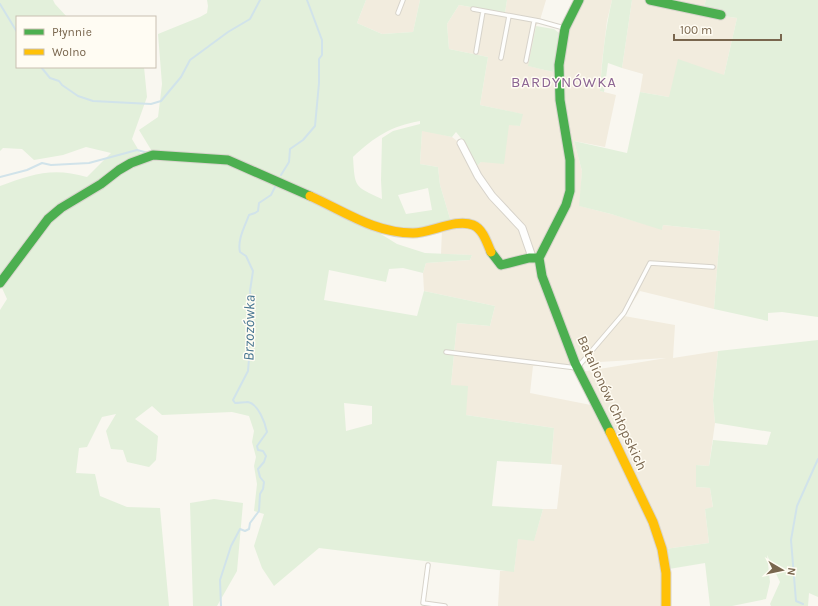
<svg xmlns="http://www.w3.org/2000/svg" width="818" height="606" font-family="Karla,sans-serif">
<rect width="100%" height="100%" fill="#f9f7f0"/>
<path fill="#f2ecde" d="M366 0H420L413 32 382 34 357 23Z
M507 0H546L540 20 536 26 529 66 553 72 562 59 573 18 581 0H612L607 21 602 62 600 91 616 95 605 147 574 141 582 171 580 206 611 214 662 229 663 225 720 231 714 309 640 291 624 316 675 325 673 358 718 351 713 400 715 423 709 466 696 465V487L710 488 713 508 705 509 709 543 665 549 581 372 666 358 533 366 530 393 591 405 608 432 652 526 662 558V606H498L500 571H514L518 538 534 540 543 509H557L562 465 551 464 554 428 466 415 451 385 457 323 490 326 495 306 424 291 423 273 426 263 470 260 472 255 441 254 442 230 451 222 440 185 438 167 420 164 422 130 452 137 457 141 470 166H477L481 162H488L509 124 520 126 522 114 480 105 488 57 449 49 447 24 459 5 505 13Z
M632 0H706L702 13 737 18 724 75 669 97 640 92 643 74 622 68Z"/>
<path fill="#e3f0db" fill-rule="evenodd" d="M0 0H53L55 4 67 17H17V67H144L147 97 132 139 142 156 60 204 0 278V186C32 174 53 167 87 177L111 153 86 147 63 155 34 160 22 149 3 148 0 151Z
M207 0H366L357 23 382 34 413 32 420 0H507L505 13 459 5 447 24 449 49 488 57 480 105 523 114 520 126 509 125 504 164 481 162 477 166 465 143 456 132 452 137 422 131 420 164 438 167 440 185 451 222 429 228 376 231 397 244 425 253 472 255 470 260 426 263 423 273 403 268 389 269 386 282 329 270 324 300 417 316 424 291 495 306 490 326 457 323 451 385 468 386 466 415 554 428 551 464 497 461 492 506 543 509 534 541 518 539 514 572 319 548 274 586 262 568 254 546 264 514 254 511 257 484 254 466 256 457 252 442 254 431 249 416 232 412 162 415 152 406 135 419 158 436 156 460 149 467 127 462 123 450 111 449 106 431 116 414 102 417 87 447 79 448 76 473 95 474 100 496 127 507 160 508 169 606H0V310L7 299 2 288 35 238 49 220 153 153 139 130 158 117 162 84 158 34 200 17 207 13 208 6ZM420 121V124L393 131 382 138 381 180 382 199C354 186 355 188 353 157 374 137 391 126 420 121ZM428 188 432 210 406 214 398 195ZM344 403 372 406V424L346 431Z
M612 0H632L622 68 608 63 604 92 600 91C602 60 605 30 612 0Z
M706 0H818V317L782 312 768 313V321L714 309 720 231 663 225 662 230 611 214 579 206 582 171 574 141 627 153 640 92 669 97 678 59 724 75 737 18 702 13Z
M536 26 554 29 559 33 553 72 528 66Z
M818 340V597L809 593 808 606H771L770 604 780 582 767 555 770 582 766 599 732 606H710L705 563 669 569 665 549 709 543 705 509 713 507 710 488 696 487V465L709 466 713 440 767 445 771 432 715 423 713 400 718 351Z
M214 499 243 503 237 571 217 606H193L190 503Z"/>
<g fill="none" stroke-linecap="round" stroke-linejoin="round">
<path stroke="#d1e3ea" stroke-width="2" d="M0 4 17 32
M41 67 50 78 59 81 62 85 78 96 93 101 151 104 161 101 181 77 190 60 228 32 250 19 260 0
M281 175 289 162 290 149 303 140 315 126 319 83V59L322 55V40L307 0
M0 177 27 170 42 163 51 165 89 163 137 150 148 153
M803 604 796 601 791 540 797 506 818 459
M221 606 220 580 231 546 240 529 245 531 249 529 250 523 259 511 260 494 263 489 264 482 260 477 258 469 264 462 266 456 263 451 258 450 257 446 267 432C265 422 258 404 248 402 244 402 239 403 235 403L233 400 248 371 249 359V329L252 311 250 291 253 271 246 256 240 252C237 240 245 226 249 215L255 213 258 211 259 203 271 195 276 185"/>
<g stroke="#d7d3ca" stroke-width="5.5">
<path id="lane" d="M473 9 539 21 564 28
M398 13 403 0
M476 52 483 11
M501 58 509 16
M526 61 534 21
M446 352 577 368 624 313 650 263 713 267
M428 565 423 603 445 606"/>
</g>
<g stroke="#d7d3ca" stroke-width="9">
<path id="street" d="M461 143 478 176 492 196 522 228 532 257"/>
</g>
<g stroke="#d8d4cc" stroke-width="11">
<path id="fast" d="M579 0 565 28 559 65 560 100 570 160V191L566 205 539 258 542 276 575 363 610 432
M650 0 721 15
M491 252 501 265 529 258H539
M0 283 48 219 61 208 101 184 119 170 131 163 153 155 228 160 310 196"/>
</g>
<g stroke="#d8d4cc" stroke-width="11">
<path id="slow" d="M310 196C344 211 374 233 413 233 431 233 456 218 473 225 483 229 487 243 491 252
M610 432 653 522 662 549 666 573V606"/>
</g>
<use href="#lane" stroke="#fefefd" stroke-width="3.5"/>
<use href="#street" stroke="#fefefd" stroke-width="7"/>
<use href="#fast" stroke="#4caf50" stroke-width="9"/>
<use href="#slow" stroke="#ffc107" stroke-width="9"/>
</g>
<g text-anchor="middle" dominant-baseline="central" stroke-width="3" stroke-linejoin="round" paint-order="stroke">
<g font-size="14" fill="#79664e" stroke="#fffcf3">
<text transform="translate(612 403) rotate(65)">Batalionów Chłopskich</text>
</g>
<g font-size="15" letter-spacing="1" fill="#8d6694" stroke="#fffcf3">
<text x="564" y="82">BARDYNÓWKA</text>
</g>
<g font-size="15" font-style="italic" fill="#4a7893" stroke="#fffcf3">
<text transform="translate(249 328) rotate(-89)">Brzozówka</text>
</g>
</g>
<rect x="16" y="16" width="140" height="52" fill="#fffcf3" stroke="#c9c0b1"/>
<rect x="24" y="29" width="20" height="6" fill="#4caf50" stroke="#c9c0b1"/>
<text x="52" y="36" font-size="12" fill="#79664e">Płynnie</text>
<rect x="24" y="49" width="20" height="6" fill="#ffc107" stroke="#c9c0b1"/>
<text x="52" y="56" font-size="12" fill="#79664e">Wolno</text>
<g transform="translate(782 570) rotate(99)" stroke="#fffcf3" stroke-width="3" paint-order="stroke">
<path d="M0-3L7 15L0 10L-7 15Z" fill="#79664e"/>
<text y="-6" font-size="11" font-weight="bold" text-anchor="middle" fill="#79664e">N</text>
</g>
<path d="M674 34v6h107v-6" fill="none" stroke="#79664e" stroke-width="2"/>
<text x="680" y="34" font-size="12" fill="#79664e" stroke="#fffcf3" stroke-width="3" paint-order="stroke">100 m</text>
</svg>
